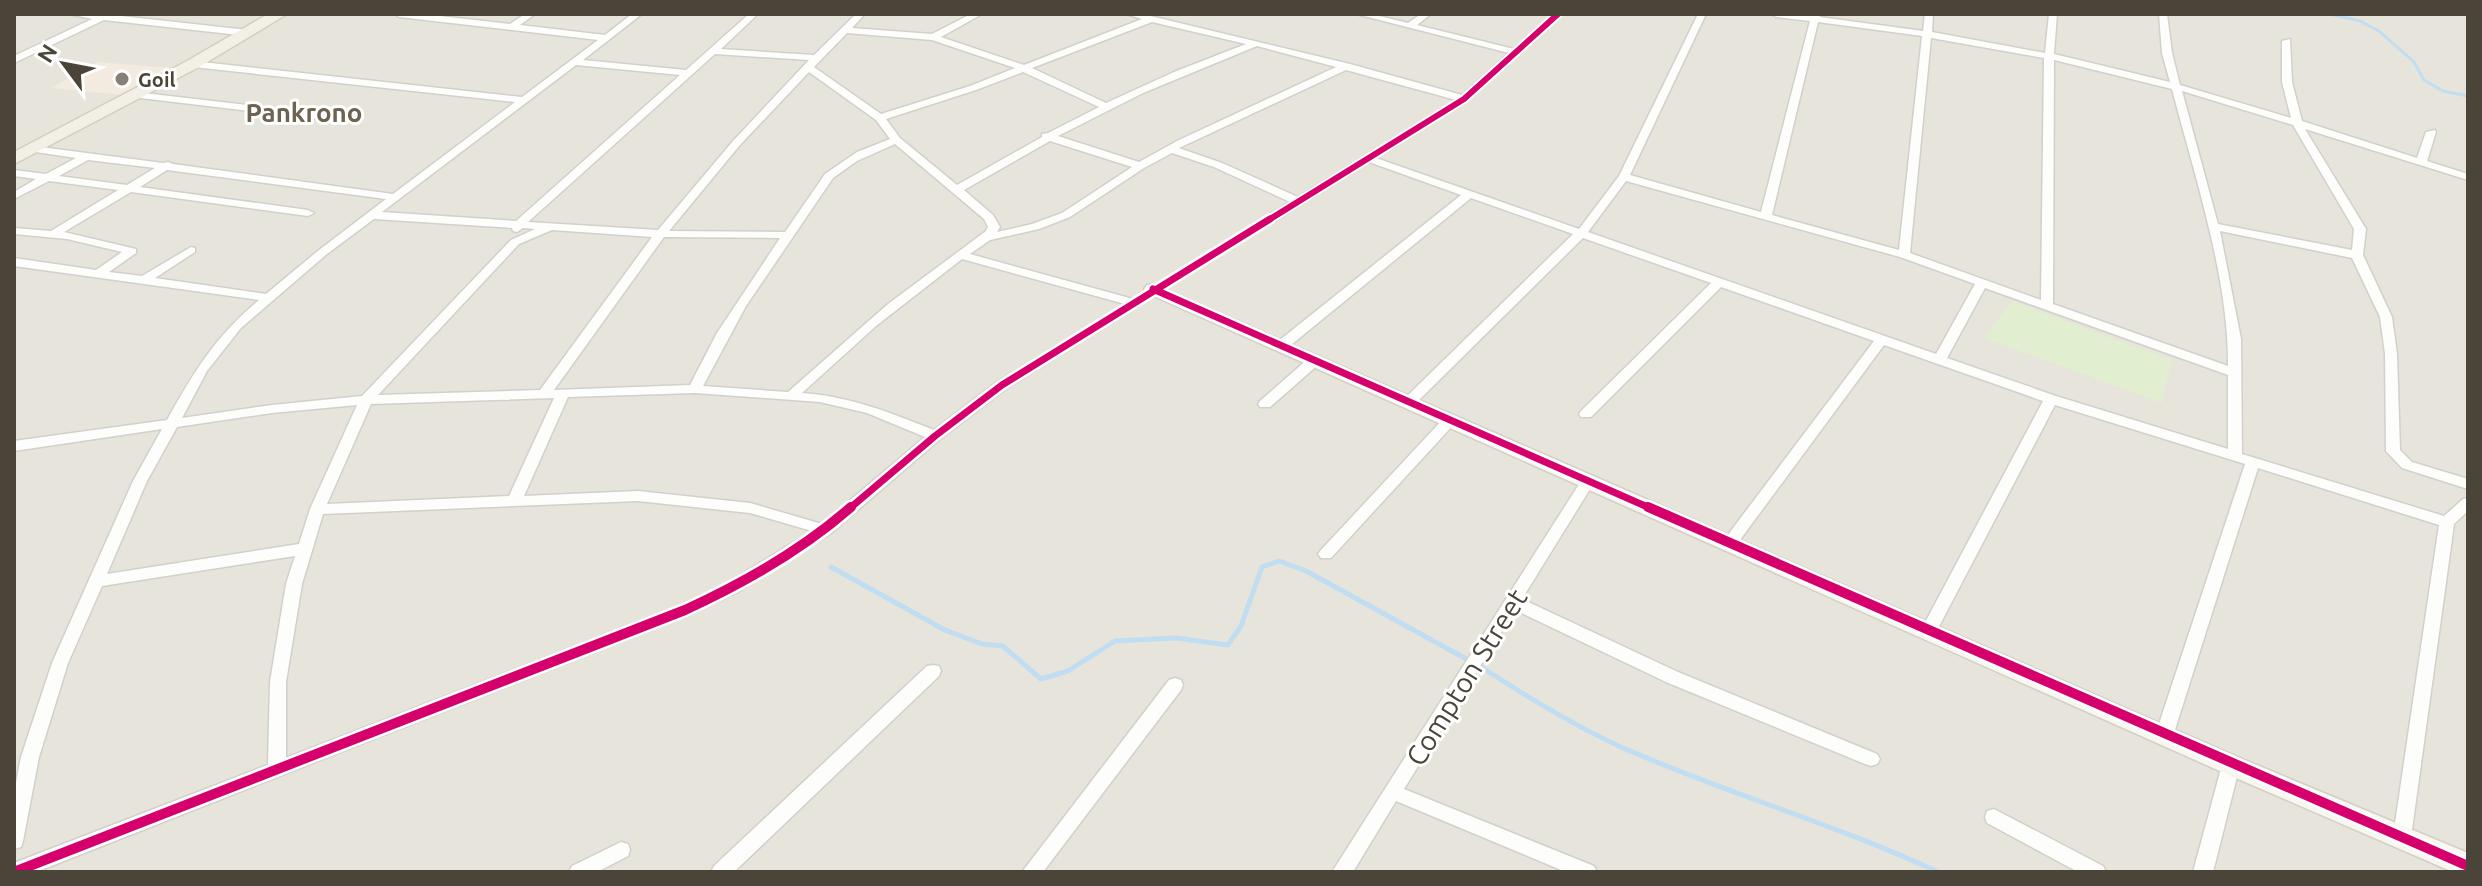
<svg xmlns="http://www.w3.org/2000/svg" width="2482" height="886" font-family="Ubuntu,sans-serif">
<rect width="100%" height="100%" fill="#f4f2ee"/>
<path fill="#e7e4dc" d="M14 14H271L14 153Z
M280 14H2468V872H14V160Z"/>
<path fill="#f3ebdf" d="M98 62 174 68 124 95 51 88Z"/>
<path fill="#e1eecf" d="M2012 301 2172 360 2162 403 1984 338Z"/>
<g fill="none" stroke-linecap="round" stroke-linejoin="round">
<path stroke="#c0ddf1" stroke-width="3" d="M2330 14 2360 21 2379 31 2414 62 2424 80 2443 91 2468 96"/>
<path stroke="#c0ddf1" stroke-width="5" d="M831 567 945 630 982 644 1003 646 1041 679 1068 671 1115 641 1176 638 1228 645 1241 626 1262 567 1279 561 1306 571 1470 661
M1478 665C1524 695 1571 724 1621 747 1725 793 1835 824 1938 872"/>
<g stroke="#d2d0cb" stroke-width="3">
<path id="street" d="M69 14H103L248 30 253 33 248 36 104 20 14 63V56L92 19Z
M395 14H422L510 24 525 14H535L520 25 605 35 632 14H642L583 60 686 70 749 14H758L721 49 814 55 856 14H865L852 28 932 34 971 14H982L941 37 1024 65 1142 19 1126 14H1142L1350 64 1462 95 1509 53 1356 14H1371L1408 23 1421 14H1431L1417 25 1514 49 1553 14H1562L1467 101 1376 158 1579 229 1619 176 1698 14H1706L1630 175 1761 212 1810 21 1776 17 1772 14H1820V17L1923 31 1925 14H1933L1932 32 2045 53 2049 14H2057L2054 54 2170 82 2162 53 2159 14H2167L2172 53 2180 85 2291 118 2282 82V41L2290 39 2292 82 2302 121 2417 158 2426 132 2435 130 2436 132 2427 161 2468 174V180L2305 129 2366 229 2363 255 2392 317 2397 354 2400 450 2412 462 2468 479V489L2402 468 2386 451 2385 354 2380 317 2352 258 2220 231 2241 339 2242 454 2444 516 2463 499 2468 498V511L2454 524 2411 837 2409 843 2402 845 2395 843 2393 837 2439 525 2258 468 2173 736 2170 741 2164 743 2158 741 2155 736 2245 464 2055 405 1934 636 1928 638 1922 636 1920 632 2043 401 1884 345 1734 548H1724L1721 544 1724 540 1874 341 1721 287 1591 417H1581L1579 414 1581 411 1711 283 1583 238 1414 405H1404L1402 402 1404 399 1573 234 1471 198 1286 349H1276L1275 346 1276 343 1461 195 1369 162 1007 388 940 439 830 534 736 593 691 614 36 872H14V863L268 765 270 682 286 584 295 556 102 586 68 663 39 757 23 841 21 847 14 849V793L21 757 52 663 133 481 162 429 14 451V441L167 420C195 370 215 337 259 300L14 266V258L96 270 122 252 67 239 14 234V228L51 231 118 190 49 181 14 199V192L36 179 14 176V170L46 174 76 158 29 151 28 149 33 146 163 163 168 162 173 164 393 194 515 102 193 67 188 64 193 61 522 97 598 40 399 17ZM1152 22 1246 44 1174 72 1106 103 1032 68ZM1818 22 1922 36 1899 250 1772 215ZM847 33 932 40 1015 68 970 86 881 114 814 67ZM1931 38 2044 58 2041 300 1910 253ZM1257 46 1336 67 1179 140 1139 162 1058 136 1143 93ZM715 54 809 60 733 141 658 230 528 222ZM2054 60 2172 89C2194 174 2229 278 2228 366L2053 304ZM576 65 680 75 516 221 382 212ZM1346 70 1456 100 1298 197 1222 163 1179 148ZM809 72 876 120 890 139 857 152 825 174 785 232 669 231 740 145ZM1023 72 1099 107 1048 133 1042 134V137L957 185 900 138 886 119 976 90ZM2182 91 2293 125 2354 229 2352 250 2218 224ZM1050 141 1132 167 1062 213 1032 224 997 232 1000 227 993 215 964 190ZM895 144 984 219 988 227 986 231 888 304 788 392 703 386 746 306 833 178 857 161ZM1172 153 1214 167 1290 202 1133 299 970 254 990 240 1039 229 1070 217 1144 168ZM88 160 155 168 127 185 59 176ZM167 170 386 199 319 250 266 294 155 278 195 252V248L191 247 142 276 109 272 136 253V249L64 232 131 192 308 216 314 213 308 210 140 187ZM1626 181 1900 257 1975 284 1936 354 1588 232ZM374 219 512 228 513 231 517 232 523 228 535 229 511 240 362 396 272 405 182 418 207 371 241 328 327 254ZM552 230 652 237 540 390 378 395 519 244ZM664 237 780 238 717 333 690 385 554 390ZM962 259 1125 304 997 382 934 430C891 413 849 396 802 393L876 326ZM1985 288 2228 375V449L2056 396 1947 358ZM695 393 820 402 867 413 925 437 822 524 750 503 638 491 524 496 568 397ZM554 398 509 496 327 504 371 404ZM357 405 310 509 299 544 107 574 147 481 177 427 272 413ZM638 501 750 513 812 531 724 585 679 606 286 758V682L302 584 323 514Z
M135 92 325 114 330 117 325 120 132 97 130 95Z
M1314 357 1321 361 1319 364 1270 407H1260L1258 404 1260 401 1309 358Z
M1450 416 1457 420 1455 423 1331 558H1321L1318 554 1321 550 1445 417Z
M1588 476 1595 481 1522 599 1678 672 1877 754 1880 759 1877 764 1871 766 1865 764 1666 682 1515 610 1404 789 1594 866 1597 872H1566L1396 801 1353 872H1332L1583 478Z
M933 665 939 666 941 671 939 676 734 872H711L714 866 927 666Z
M1175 678 1181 680 1183 685 1181 690 1043 872H1022L1169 680Z
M2231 758 2237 760 2240 765 2213 872H2193L2222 765 2225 760Z
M1994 809 2103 866 2106 872H2078L1987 823 1985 817 1987 811Z
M621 842 628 844 630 850 628 856 597 872H569L572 866Z"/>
</g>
<g stroke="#d3cfc5" stroke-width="3">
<path id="secondary" d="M1153 284 2240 758 2468 853V872H2453L2222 772 1147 293 1144 289 1147 285Z"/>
</g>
<g stroke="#d6cebb" stroke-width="3">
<path id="primary" d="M268 14H287L199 67 14 164V152L187 61Z"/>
</g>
<use href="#street" fill="#fdfdfc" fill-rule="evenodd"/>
<use href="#secondary" fill="#f7f6f1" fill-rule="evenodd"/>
<use href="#primary" fill="#f2efe6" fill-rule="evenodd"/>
<g stroke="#fff" stroke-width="10">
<path id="cycleway-far2" d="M1267 221 1464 99 1558 14"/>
</g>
<g stroke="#fff" stroke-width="12">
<path id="cycleway-far1" d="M1153 289 1652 509
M849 509 935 436 1002 385 1270 219"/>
</g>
<g stroke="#fff" stroke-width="15">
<path id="cycleway" d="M1648 507 2468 866
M14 872 685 610C744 583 802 550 851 507"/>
</g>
<use href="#cycleway-far2" stroke="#d6006c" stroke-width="6"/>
<use href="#cycleway-far1" stroke="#d6006c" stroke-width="7"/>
<use href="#cycleway" stroke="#d6006c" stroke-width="10"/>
</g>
<circle fill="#868178" stroke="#fff" stroke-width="3" cx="122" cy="79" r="8"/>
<g text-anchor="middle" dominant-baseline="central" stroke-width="6" stroke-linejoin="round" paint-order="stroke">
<g font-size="20" font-weight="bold" fill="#4b4439" stroke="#fff" text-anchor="start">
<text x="138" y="79">Goil</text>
</g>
<g font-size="26" font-weight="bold" fill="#6e6250" stroke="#fff">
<text x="304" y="112">Pankrono</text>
</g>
<g font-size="28" fill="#4b4439" stroke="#fff">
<text transform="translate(1466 677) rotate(-58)">Compton Street</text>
</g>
</g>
<rect width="2482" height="886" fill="none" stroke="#4b4439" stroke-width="32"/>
<g transform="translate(64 64) rotate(302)" stroke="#ffffff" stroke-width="6" paint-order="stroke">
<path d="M0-6L14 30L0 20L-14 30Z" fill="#4b4439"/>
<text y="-12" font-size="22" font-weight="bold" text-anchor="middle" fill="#4b4439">N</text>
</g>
</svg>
